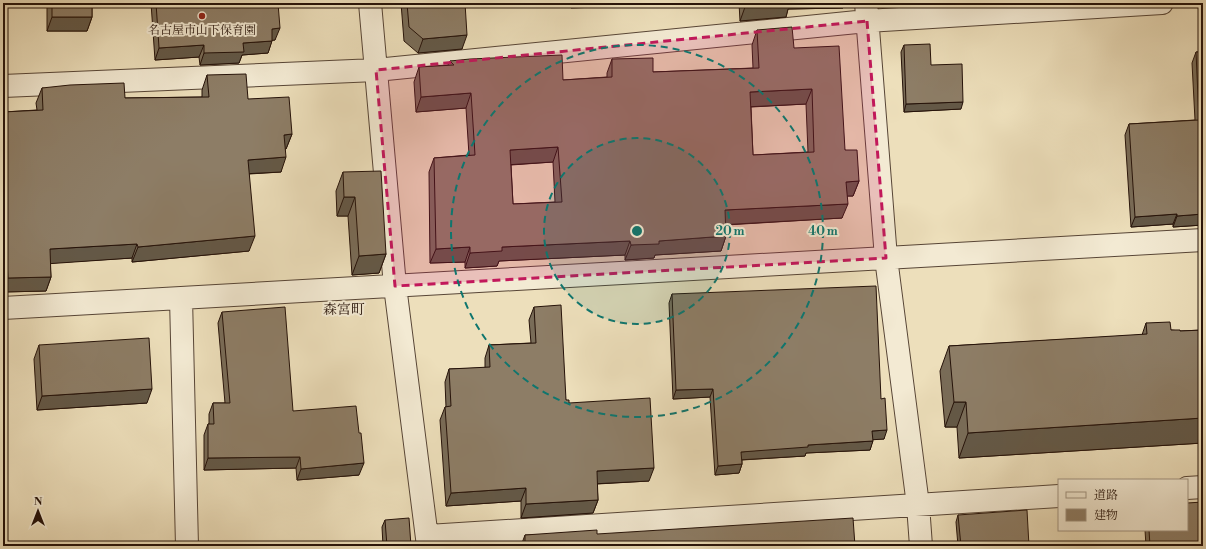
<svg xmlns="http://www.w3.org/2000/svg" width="1206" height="549" font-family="'Libre Bodoni','Noto Serif JP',serif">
<rect width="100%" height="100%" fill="#eddfbb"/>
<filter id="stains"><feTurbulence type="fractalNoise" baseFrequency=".005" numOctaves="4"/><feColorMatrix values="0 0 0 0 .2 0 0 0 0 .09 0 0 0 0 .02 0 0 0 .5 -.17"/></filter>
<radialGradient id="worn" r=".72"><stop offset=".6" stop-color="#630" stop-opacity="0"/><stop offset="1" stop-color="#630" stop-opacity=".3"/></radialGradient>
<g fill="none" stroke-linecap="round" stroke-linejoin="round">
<g stroke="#574536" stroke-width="24">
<path id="minor" d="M370 3 395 286 428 546
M866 3 886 258 918 505 921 546
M3 86 376 70 867 21 1162 3
M181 298 187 546
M3 308 1203 240
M1187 488 1203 487
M428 536 1059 496"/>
</g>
<use href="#minor" stroke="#f3ead3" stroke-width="22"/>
</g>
<path fill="#796c58" stroke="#251209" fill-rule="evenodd" d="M47 3H92V17L87 31H47Z
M151 3H278L275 40H272L268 53 242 55 239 63 200 65 199 57 155 60Z
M401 3H465L462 49 418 53 404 41Z
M739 3H845L843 8 788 9 786 17 740 21Z
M757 30 794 48 845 150 859 181 853 196H847L842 218 726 225V236L721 251 655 255 654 258 625 260V255L499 261 497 266 465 268V262L430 263 429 172 434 158 469 155 466 108 416 112 414 82 419 67 448 65 450 61 563 80 607 77V73L612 59 653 72 753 68 752 45ZM806 104 808 152 753 155 751 107ZM553 162 555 202 513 204 511 165Z
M904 45 961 109 904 112 901 52Z
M1196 52H1203V225L1173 227V224L1131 227 1125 135 1129 124 1195 120 1192 63Z
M207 75 248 99 292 134 286 149H285L281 172 249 174V251L132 262V258L50 263 51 277 46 291 3 292V112L37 110 36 103 42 88 125 98 202 97V90Z
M343 172 386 254 379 273 352 275 348 216H337L336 191Z
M672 294 881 399 884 439H873L870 450 806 453 805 456 742 460V464L739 473 715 475 710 397 673 399 669 303Z
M534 307 566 400 649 481 597 484 598 500 593 513 521 518V501L446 506 440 420 445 407H446L445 382 449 369 485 368V358L489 345 531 343 529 320Z
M222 312 293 411 359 475 297 480 296 468 204 470V435L208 424H209V414L213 403H225L218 323Z
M1146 323 1171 330 1180 331 1203 330V443L959 458 957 427H945L940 371 949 346 1142 335Z
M39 345 147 403 37 410 34 359Z
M958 515 1029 546H958L956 522Z
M385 520 411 546H383L382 527Z
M1145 530H1187L1203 546H1146Z
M597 534 522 545V543L525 535Z"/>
<path fill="#635847" stroke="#251209" d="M572 3H653L652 5 571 8Z
M787 3H845L843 8 788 9 786 17 740 21 745 7Z
M52 17H92L87 31H47Z
M280 28 275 40 267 41 272 29Z
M467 35 462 49 418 53 423 39Z
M272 41 268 53 242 55 239 63 200 65 204 53 243 43Z
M204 45 199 57 155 60 159 48Z
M812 89 806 104 745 107 750 92Z
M471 93 466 108 416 112 421 97Z
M963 102 961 109 904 112 906 104Z
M292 134 286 149H279L284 135Z
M558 147 553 162 505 165 510 150Z
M286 157 281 172 242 174 248 160Z
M859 181 853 196H841L846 182Z
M344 197H355L348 216H337Z
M848 204 842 218 719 225 725 210Z
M1177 214 1173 224 1131 227 1135 217Z
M1203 214V225L1173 227 1177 216Z
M255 236 249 251 132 262 138 247Z
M726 236 721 251 655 255 654 258 625 260 631 245 659 241Z
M630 241 625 255 499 261 497 266 465 268 470 253 502 247Z
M137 244 132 258 45 264 50 249Z
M3 245H6L3 253Z
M470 247 465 262 430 263 436 249Z
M386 254 379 273 352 275 359 256Z
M51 277 46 291 3 292V290L8 278Z
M152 389 147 403 37 410 42 396Z
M713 389 710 397 673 399 676 390Z
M954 402H966L957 427H945Z
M1203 418V443L959 458 968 433Z
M887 430 884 439 869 440 872 431Z
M873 441 870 450 806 453 805 456 738 460 741 452 808 445Z
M300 457 296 468 204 470 208 458Z
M364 463 359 475 297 480 301 469Z
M742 464 739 473 715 475 718 466Z
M654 468 649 481 592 484 597 471Z
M526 488 521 501 446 506 451 493Z
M598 500 593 513 521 518 526 504Z"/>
<path fill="#8d7d66" stroke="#251209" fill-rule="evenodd" d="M52 3H92V17H52Z
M156 3H278L280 28 272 29V41L243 43 244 52 204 53V45L159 48Z
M407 3H465L467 35 423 39 409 27Z
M745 3H790L745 7Z
M792 27 794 48 839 46 845 150H857L859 181 846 182 848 204 725 210 726 236 659 241V244L631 245 630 241 502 247V251L470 253V247L436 249 434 158 475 155 471 93 421 97 419 67 454 65 450 61 470 59 562 55 563 80 612 77V59L653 58V72L759 68 757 30ZM812 89 814 152 753 155 750 92ZM558 147 562 202 513 204 510 150Z
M930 44 931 65 962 64 963 102 906 104 904 45Z
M1196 52H1203V214L1177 216V214L1135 217 1129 124 1199 120Z
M246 74 248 99 289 97 292 134 284 135 286 157 248 160 255 236 138 247 137 244 50 249 51 277 8 278 6 245H3V112L43 110 42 88 70 85 124 83 125 98 209 97 207 75Z
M381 171 386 254 359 256 355 197H344L343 172Z
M876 286 881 399 885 398 887 430 872 431 873 441 808 445V447L741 452 742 464 718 466 713 389 676 390 672 294Z
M561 305 566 400H569V403L650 398 654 468 597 471 598 500 526 504V488L451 493 445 407 451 406 449 369 490 367 489 345 536 343 534 307Z
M285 307 293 411 356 406 359 433H361L364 463 301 469 300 457 208 458V424H214L213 403H230L222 312Z
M1170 322 1171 330H1180V331L1203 330V418L968 433 966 402H954L949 346 1147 334 1146 323Z
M149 338 152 389 42 396 39 345Z
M1203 502V546H1147H1150L1149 530H1187V503Z
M1027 510 1029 546H961L958 515Z
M409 518 411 546H387L385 520Z
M853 518 855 546H499L525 544V535L597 530V534Z"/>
<path fill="#c2185b" fill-opacity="0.2" stroke="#c2185b" stroke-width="3" stroke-dasharray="8 5" stroke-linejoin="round" d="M867 21 886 258 395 286 376 70Z"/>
<circle cx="637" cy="231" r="93" fill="#0f766e" fill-opacity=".12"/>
<g fill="none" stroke="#0f766e" stroke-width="2" stroke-dasharray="7 5">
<circle cx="637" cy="231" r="93"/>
<circle cx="637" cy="231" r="186"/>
</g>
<circle fill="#8f2418" stroke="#f3ead3" stroke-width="1.5" cx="202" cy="16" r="4"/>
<g text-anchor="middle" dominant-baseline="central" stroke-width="4" stroke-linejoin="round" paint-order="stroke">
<g font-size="12" fill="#251209" stroke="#f3ead3">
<text x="202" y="30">名古屋市山下保育園</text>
</g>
<g font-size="14" fill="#251209" stroke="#f3ead3">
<text x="344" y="310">森宮町</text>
</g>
</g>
<circle cx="637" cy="231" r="6" fill="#0f766e" stroke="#f3ead3" stroke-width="2"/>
<g font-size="12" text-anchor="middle" font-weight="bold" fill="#0f766e" stroke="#f3ead3" stroke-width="4" stroke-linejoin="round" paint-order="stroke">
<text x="730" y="235">20 m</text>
<text x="823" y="235">40 m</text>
</g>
<rect width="1206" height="549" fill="none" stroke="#eddfbb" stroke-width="16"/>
<rect x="4" y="4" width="1198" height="541" fill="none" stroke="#251209" stroke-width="2"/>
<rect x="8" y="8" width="1190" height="533" fill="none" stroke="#251209"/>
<rect x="1058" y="479" width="130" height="52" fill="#f3ead3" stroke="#a19482"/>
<rect x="1066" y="492" width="20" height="6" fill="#f3ead3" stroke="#a19482"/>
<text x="1094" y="499" font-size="12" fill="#251209">道路</text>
<rect x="1066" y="509" width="20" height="12" fill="#8d7d66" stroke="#a19482"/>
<text x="1094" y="519" font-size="12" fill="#251209">建物</text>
<g transform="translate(38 511)" stroke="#f3ead3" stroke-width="3" paint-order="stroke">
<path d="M0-3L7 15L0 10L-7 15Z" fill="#251209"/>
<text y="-6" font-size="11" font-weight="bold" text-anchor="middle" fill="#251209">N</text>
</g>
<rect width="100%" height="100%" filter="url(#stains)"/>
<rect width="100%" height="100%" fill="url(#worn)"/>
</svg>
